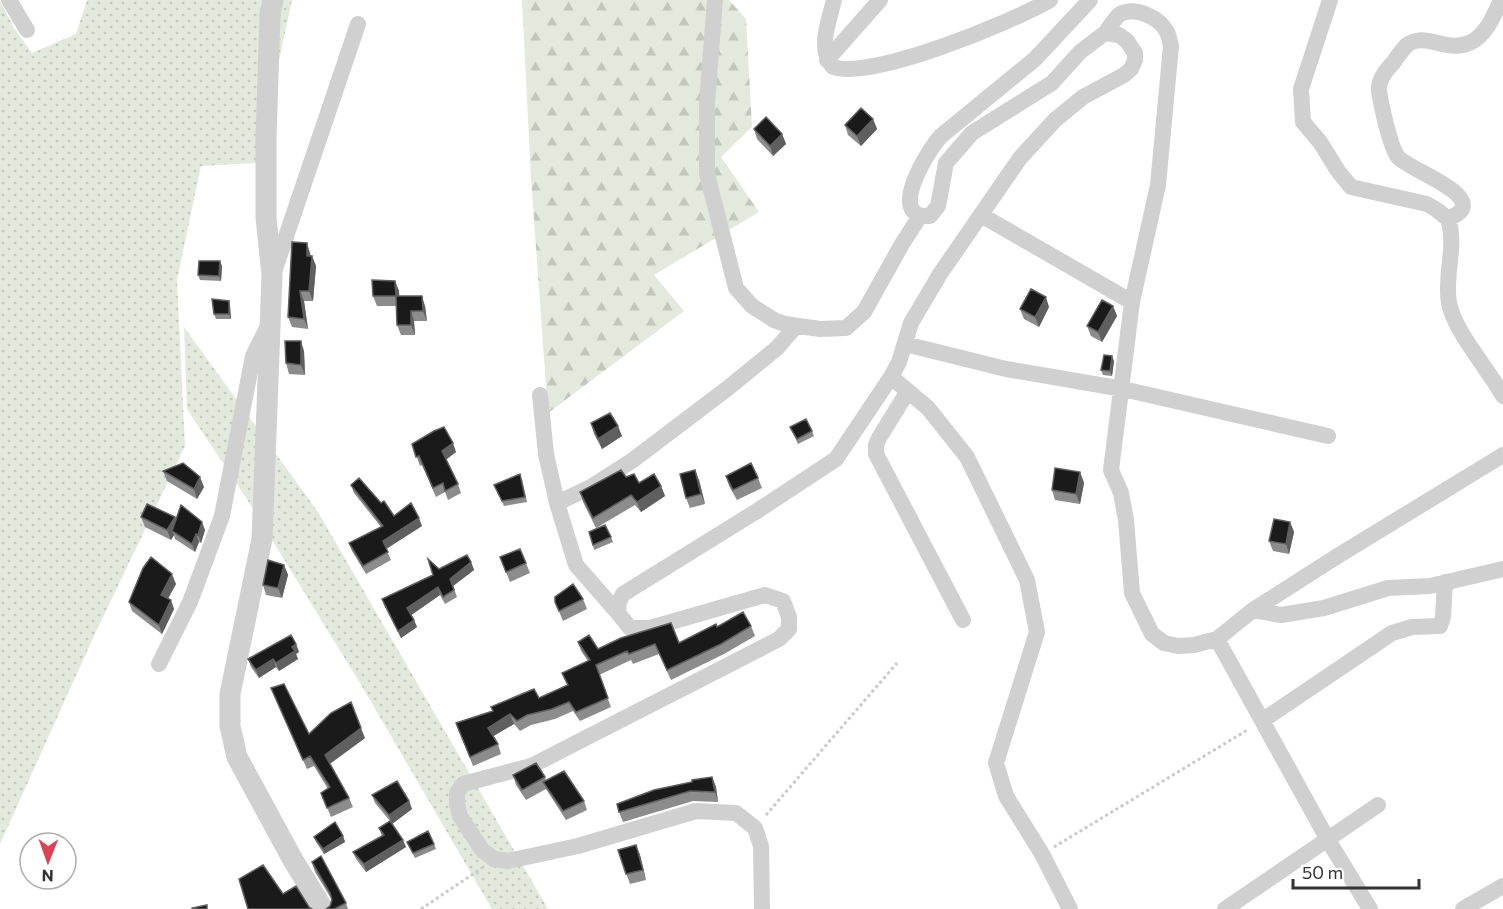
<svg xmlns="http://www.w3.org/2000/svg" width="1503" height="909" font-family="Commissioner,sans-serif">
<defs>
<pattern id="green-dots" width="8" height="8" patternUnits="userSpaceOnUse" patternTransform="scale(1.5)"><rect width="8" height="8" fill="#e3e9dc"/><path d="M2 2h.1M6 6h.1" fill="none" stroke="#c3c8bd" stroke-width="1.8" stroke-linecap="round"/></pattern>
<pattern id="forest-firs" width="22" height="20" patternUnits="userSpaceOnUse" patternTransform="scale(1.5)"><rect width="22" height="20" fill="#e3e9dc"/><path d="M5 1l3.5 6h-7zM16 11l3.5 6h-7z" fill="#c3c8bd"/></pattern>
</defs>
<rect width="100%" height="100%" fill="#fff"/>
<path fill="url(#green-dots)" d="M87 0H292L257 163 201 166 177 280 185 446 93 638 0 844V1L14 28 32 53 76 34Z
M184 327 318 512 548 909H492L360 683 247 499 187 409Z"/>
<path fill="url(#forest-firs)" d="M522 0H729L746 19 752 127 721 157 759 212 654 275 684 311 548 413 531 178Z"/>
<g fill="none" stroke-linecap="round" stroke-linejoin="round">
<path stroke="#cacaca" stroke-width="3" stroke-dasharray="3 3" stroke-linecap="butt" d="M766 815 897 663
M1054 847 1249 729
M421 909 482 868"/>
<path stroke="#d0d0d0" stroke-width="16" d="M9 0 27 30
M715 0 707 103V174L736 288 752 306 774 320 785 324 820 329 846 328 864 312 902 244 920 216
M834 0C829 21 817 49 833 67 873 80 1012 22 1050 0
M1330 0 1301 89 1303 122 1320 142 1338 171 1351 187 1427 204 1437 210 1448 219C1453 216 1460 214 1462 209 1471 190 1408 169 1398 157 1390 147 1381 104 1379 91 1378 80 1386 70 1393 63 1397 57 1402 50 1407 45 1425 31 1445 53 1469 43 1486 36 1494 15 1501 0
M1105 33C1109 28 1115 18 1120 14 1136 6 1160 18 1167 32 1169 36 1170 42 1171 46L1158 185 1132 302 1111 470 1121 493 1126 520 1132 593 1152 634 1164 643 1178 646 1194 645 1217 639 1253 610 1336 557 1503 455
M827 60 880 0
M981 215 1132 302
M1448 219C1457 246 1444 276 1449 303 1454 331 1489 370 1503 396
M274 272 358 24
M905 344 1006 369 1123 389 1328 436
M891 377 899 362 911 323 940 274 1020 158 1055 120 1083 97 1124 75 1131 69 1135 60V53L1127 41 1119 35 1105 33 1080 52 1052 83 972 133 946 163 938 206 930 216C885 219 928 150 941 136L1035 59 1090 0
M908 391 879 438 876 445V454L963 620
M540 395 546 454 557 503
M1253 610 1281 615 1324 608 1388 588 1430 586 1503 569
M618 613 576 565 557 503 591 487 633 460 728 388 777 348 796 326
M1217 639 1328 840 1370 909
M159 664 190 602 222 516 253 356 268 326
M1263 720 1392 633 1412 627 1440 626 1443 617 1445 582
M762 909 761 846 755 828 736 813 696 811 578 846 508 861 494 859 482 850 460 816 457 804V793L463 784 531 766 779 639 789 629V617L783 601 765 595 650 628H630L618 613 619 602 623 594 757 511 836 459 891 377 928 408 967 457 1027 580 1037 632 996 763 1006 796 1042 854 1070 909
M1225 909 1378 805
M1463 909 1503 886"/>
<path stroke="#d0d0d0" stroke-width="21" d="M273 0 270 14 266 139V218L272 275 262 539 230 694V726L237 757 293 860 323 909"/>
</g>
<path fill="#8c8c8c" d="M873 119 877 129 861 146 848 135 845 125Z
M754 129 782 134 786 144 773 156 757 139Z
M310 253 311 256H312L316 266 313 301H304L308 329 292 327 288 317Z
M222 266 221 281 200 280 198 275Z
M395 281 399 291V296L425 306 427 321H414L415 335H401L397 325 396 306H377L373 296Z
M230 306 231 319H216L214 314Z
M1113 306 1117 316 1102 342 1091 336 1087 326Z
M1049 307 1039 327 1024 319 1020 309Z
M304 351 305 375 289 374 286 363Z
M1114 361 1112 376 1103 375 1101 370Z
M591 423 622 436 602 449 594 434Z
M790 427 812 431 814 436 798 444Z
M412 444 456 452 446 460 458 484 461 493 448 500 445 492 436 497 422 465 420 466Z
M163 471 204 487 197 499 167 481Z
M1080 472 1084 483 1080 504 1055 500 1052 490Z
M726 476 758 478 762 488 737 500 729 486Z
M626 477 639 483 661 486 665 496 641 512 635 505 596 528 583 502 580 492Z
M522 479 527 502 504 506 494 485Z
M699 480 705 504 690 508 686 498Z
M351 485 381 503 394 516 422 526 386 549 391 560 366 574 352 551 349 543 381 527 354 493Z
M141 517H175L176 519 205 530 201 543 199 542 195 552 175 539 174 535 171 540 145 527Z
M1290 522 1294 532 1289 554 1273 551 1269 541Z
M611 537 613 542 594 550 593 545Z
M500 557 526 563 530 573 510 582Z
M471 562 474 570 453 586 457 597 445 604 440 595 411 615 417 627 401 638 385 607 382 599 433 575 439 569Z
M284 565 288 575 282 598 266 595 263 585Z
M176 584 168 598 174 609 162 634 132 611 129 602Z
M583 599 587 609 563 621 555 602Z
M751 626 755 636 724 654 671 680 659 654 633 664 631 660 599 675 611 707 580 721 573 711 555 719 531 725 520 731 514 724 493 736 498 744 501 754 473 766 456 723 539 698 567 685 562 673 588 661 581 651 578 642 598 649 679 643 717 627Z
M296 644 299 652 296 654 298 659 279 671 276 667 259 678 251 667 248 659Z
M271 688 309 734 365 738 330 764 349 798 353 807 331 817 321 793 328 789 314 766 307 769Z
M513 775 545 777 546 781 584 801 587 810 566 820 546 789 526 800 516 785Z
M712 777 716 787 718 802 693 801 623 822 619 812Z
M372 795 409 801 412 809 392 824 406 847 366 872 356 859 353 852 382 836 379 828 390 821 375 803Z
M343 836 345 842 324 854 316 842 314 837Z
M407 842 434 844 436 849 415 858Z
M636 845 640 855 646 880 630 884 618 850Z
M312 862 346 903 348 909H326L330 906 332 900 315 872Z"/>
<path fill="#5f5f5f" d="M873 119 877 129 861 146 857 136Z
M782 134 786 144 773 156 770 146Z
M307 243 310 253 311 266 307 256Z
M312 256 316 266 313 301 309 291Z
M220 261 222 266 221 281 219 276Z
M395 281 399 291 400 306 396 296Z
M300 291 304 301 308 329 304 319Z
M422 296 425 306 427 321 423 311Z
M1046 297 1049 307 1039 327 1035 317Z
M229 301 230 306 231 319 229 314Z
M1113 306 1117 316 1102 342 1098 332Z
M411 311 414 321 415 335 411 325Z
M301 341 304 351 305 375 301 365Z
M1112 356 1114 361 1112 376 1110 371Z
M618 426 622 436 602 449 598 439Z
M453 443 456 452 445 460 442 451Z
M695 470 699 480 705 504 701 494Z
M1080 472 1084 483 1080 504 1076 494Z
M200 477 204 487 197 499 194 489Z
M661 486 665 496 641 512 637 502Z
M175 517 179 528 172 531 174 535 171 540 167 530Z
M419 518 422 526 386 549 383 541Z
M202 522 205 530 201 543 198 535Z
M1290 522 1294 532 1289 554 1286 544Z
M196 534 199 542 195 552 192 544Z
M471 562 474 570 453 586 450 579Z
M284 565 288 575 282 598 278 588Z
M172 574 176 584 165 604 161 595Z
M438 587 440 595 410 616 407 608Z
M171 600 174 609 162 634 159 625Z
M414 620 417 627 401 638 398 631Z
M296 644 299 652 296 654 298 659 279 671 276 663 292 647Z
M273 659 276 667 259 678 256 670Z
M510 714 514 724 492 737 488 728Z
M361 728 365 738 328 765 325 755Z
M712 777 716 787 718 802 715 792Z
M409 801 412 809 392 824 389 815Z
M343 836 345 842 324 854 323 849Z
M403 840 406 847 366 872 364 864Z
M636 845 640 855 646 880 643 870Z"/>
<path fill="#1a1a1a" stroke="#5f5f5f" stroke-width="1.5" d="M861 108 873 119 857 136 845 125Z
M766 117 782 134 770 146 754 129Z
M292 242 307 243V256H312L309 291H300L304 319 288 317Z
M199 261H220L219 276 198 275Z
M372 280 395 281 396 296H373Z
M1031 289 1046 297 1035 317 1020 309Z
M396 296H422L423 311H411V325H397Z
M212 299 229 301V314H214Z
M1102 300 1113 306 1098 332 1087 326Z
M285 341H301V365L286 363Z
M1104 355 1112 356 1110 371 1101 370Z
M610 413 618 426 598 439 591 423Z
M806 419 812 431 797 439 790 427Z
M444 427 453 443 442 451 458 484 445 491 443 483 433 488 419 456 416 457 412 444 434 431Z
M183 463 200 477 194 489 163 471Z
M751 463 758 478 733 490 726 476Z
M1055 468 1080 472 1076 494 1052 490Z
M621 470 626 477 634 474 639 483 654 474 661 486 637 502 631 495 593 518 580 492Z
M695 470 701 494 686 498 680 474Z
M520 474 525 497 502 501 494 485Z
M359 478 381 503 384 501 394 516 411 503 419 518 383 541 388 552 363 566 349 543 383 526 351 485Z
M147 504 175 517 167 530 141 517Z
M181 505 202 522 198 535 196 534 192 544 172 531Z
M1274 519 1290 522 1286 544 1269 541Z
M605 525 611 537 593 545 589 532Z
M520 549 526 563 506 572 500 557Z
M467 555 471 562 450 579 454 590 443 597 438 587 407 608 414 620 398 631 382 599 433 575 428 559 439 569Z
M151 557 172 574 161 595 171 600 159 625 129 602 143 568Z
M268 560 284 565 278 588 263 585Z
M573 584 583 599 559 611 555 602V597Z
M743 612 751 626 721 644 667 670 655 644 629 654 627 651 596 665 608 698 576 712 569 702 552 709 527 715 517 721 510 714 488 728 498 744 470 757 456 723 493 711 491 707 534 689 539 698 568 685 562 673 590 660 578 642 589 635 598 649 621 638 671 623 679 643 716 624 717 627Z
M291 635 296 644 292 647 295 651 276 663 273 659 256 670 248 659Z
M284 684 309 734 331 713 351 702 361 728 325 755 349 798 327 808 321 793 330 787 310 756 303 760 271 688Z
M536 763 545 777 522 790 513 775Z
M564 771 584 801 563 811 543 782Z
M712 777 715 792 690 791 619 812 617 804 654 790 692 782V780Z
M397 781 409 801 389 815 372 795Z
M390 821 403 840 364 864 353 852 384 835 379 828Z
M335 822 343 836 323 849 314 837Z
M428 831 434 844 413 853 407 842Z
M636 845 643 870 626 874 618 850Z
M321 856 346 903 334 909H326L330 906 332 900 330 893 312 862Z
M263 865 283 894 296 886 309 907 312 909H248L239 879Z
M207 905V909H192V908Z"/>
<g transform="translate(48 861) rotate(181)"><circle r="28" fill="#ffffff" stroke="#adadad" stroke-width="1.5"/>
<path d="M0-4.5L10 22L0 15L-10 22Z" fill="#d94554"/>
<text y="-9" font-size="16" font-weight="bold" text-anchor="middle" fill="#333333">N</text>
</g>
<path d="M1293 879v9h126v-9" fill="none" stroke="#333333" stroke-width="3"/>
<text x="1302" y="879" font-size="18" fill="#333333" stroke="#ffffff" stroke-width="4.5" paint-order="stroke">50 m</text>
</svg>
